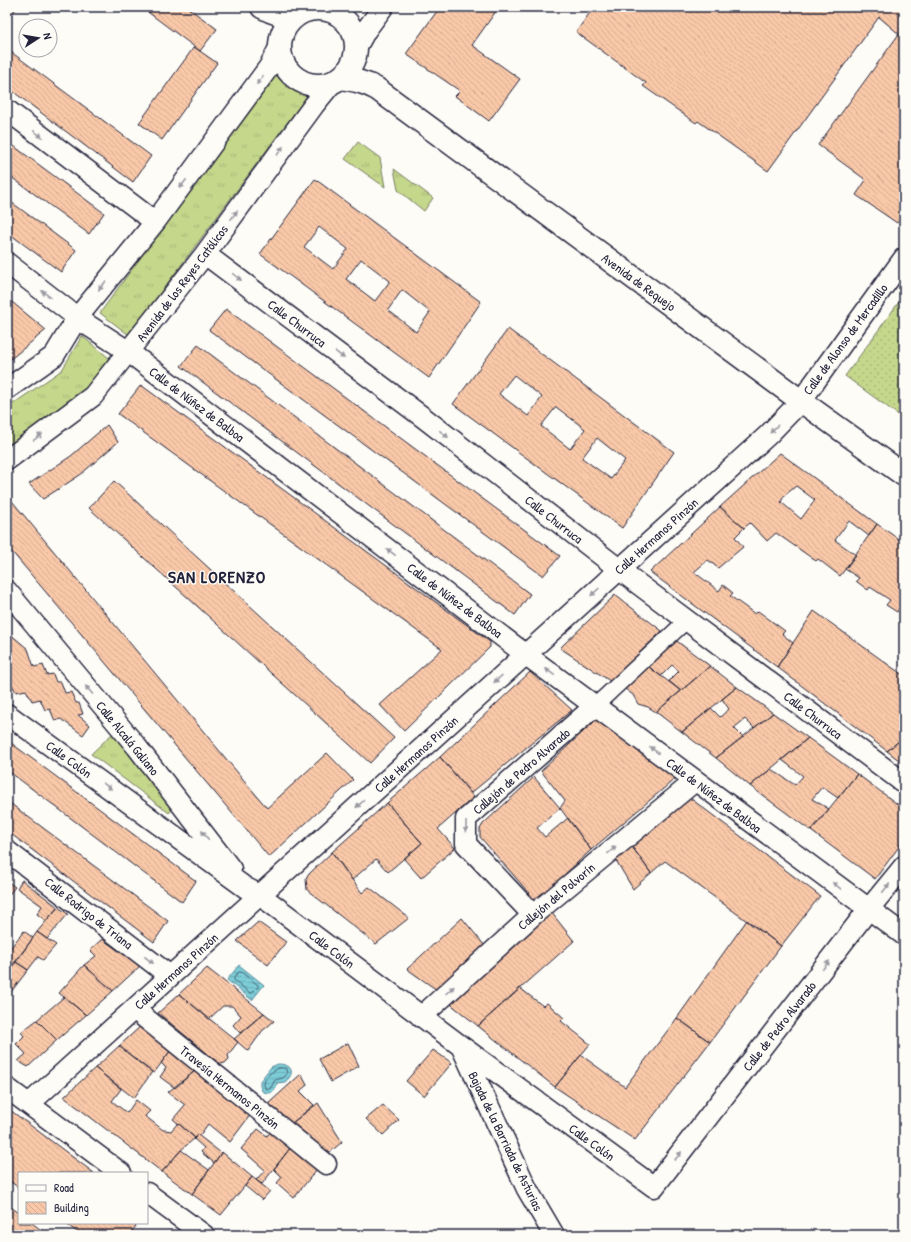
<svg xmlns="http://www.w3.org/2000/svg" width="911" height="1242" font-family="'Patrick Hand',sans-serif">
<defs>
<pattern id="grass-tufts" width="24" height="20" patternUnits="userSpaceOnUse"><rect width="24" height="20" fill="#c5d78b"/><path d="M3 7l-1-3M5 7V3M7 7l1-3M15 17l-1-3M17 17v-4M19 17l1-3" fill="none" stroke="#a9b879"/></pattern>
<pattern id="garden-dots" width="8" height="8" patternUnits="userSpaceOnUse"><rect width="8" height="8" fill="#c5d78b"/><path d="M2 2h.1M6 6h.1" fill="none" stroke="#a9b879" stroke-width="1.8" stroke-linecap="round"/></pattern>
<pattern id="water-rules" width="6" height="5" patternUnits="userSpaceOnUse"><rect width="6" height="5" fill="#7dcdd7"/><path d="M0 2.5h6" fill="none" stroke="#6cb0b9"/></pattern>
<pattern id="building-back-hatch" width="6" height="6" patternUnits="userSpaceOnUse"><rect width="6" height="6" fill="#f9c8a8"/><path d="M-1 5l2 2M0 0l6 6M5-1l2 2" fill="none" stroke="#d5ac92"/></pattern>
</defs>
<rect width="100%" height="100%" fill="#fdfcf7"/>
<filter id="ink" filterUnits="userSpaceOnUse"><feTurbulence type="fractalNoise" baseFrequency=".025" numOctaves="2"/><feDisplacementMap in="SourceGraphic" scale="8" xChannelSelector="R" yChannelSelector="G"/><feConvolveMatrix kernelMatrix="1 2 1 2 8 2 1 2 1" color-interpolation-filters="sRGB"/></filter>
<g filter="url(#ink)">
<path fill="url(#grass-tufts)" stroke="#747c63" d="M281 65 313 88 129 335 100 313Z
M358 142 380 158 385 187 345 159Z
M394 169 433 198 424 211 398 190Z
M82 336 109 358 86 389 7 447V408L62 370Z
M115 731 175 807 169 813 91 754Z"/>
<path fill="url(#garden-dots)" stroke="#747c63" d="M904 295V419L845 376Z"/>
<path fill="url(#water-rules)" stroke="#598999" d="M239 965 264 985 252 1000 227 980Z
M278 1064C292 1064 296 1073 285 1082L277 1083C275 1091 271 1096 262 1091L260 1086V1081L271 1067Z"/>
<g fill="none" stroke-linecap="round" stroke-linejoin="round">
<path stroke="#466679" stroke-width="1" d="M239 972H241L258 985V987L252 993H250L234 980V978Z
M279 1068H284L286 1069 287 1074 283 1078 275 1080 270 1089H266L264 1085C264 1077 272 1071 279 1068Z"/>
</g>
<path fill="url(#building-back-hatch)" stroke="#22223b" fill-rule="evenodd" d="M7 7H17L7 21Z
M141 7H187L217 29 200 51Z
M440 7H499L472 45 520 79 489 121 455 96 460 91 406 54Z
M594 7H904V214L897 223 856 195 866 180 818 145 899 34 879 17 768 171 698 121 696 123 643 86 646 83 576 32Z
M194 47 217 63 162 140 139 123Z
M7 49 151 156 133 182 7 87Z
M7 141 104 213 89 234 7 174Z
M315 179 481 302 429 378 260 254ZM319 227 348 249 333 269 304 247ZM361 259 390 281 375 301 346 279ZM402 290 430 312 416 332 388 310Z
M7 199 76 250 61 272 7 232Z
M7 298 46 330 7 362Z
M226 309 560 556 543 576 209 330Z
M508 329 674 452 622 528 453 404ZM514 375 542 397 528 416 499 394ZM556 407 585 429 570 449 541 426ZM597 438 625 460 611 479 582 458Z
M198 345 530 594 515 615 181 366Z
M141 385 490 642V647L404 731 380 705 442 649 118 414Z
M107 425 118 442 80 475 43 499 29 484 71 456Z
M780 453 877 524 869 536 849 521 835 540 856 555 840 576 818 559 816 561 776 533 767 541 750 523 744 528 720 507ZM796 486 815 500 801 519 781 502 784 496Z
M114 481 394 738 370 763 89 508Z
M7 495 267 808 327 753 353 780 269 857 7 546Z
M720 507 744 528 735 537 743 547 718 568 708 560 694 572 719 591 723 585 733 593 730 596 755 614 758 611 785 631 782 634 793 643 777 667 650 572Z
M877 524 904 543V611L900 608 897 612 886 605 890 600 870 587 868 590 856 581 859 578 845 569Z
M615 595 662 631 610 681 560 648Z
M814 611 904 676V737L887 751 777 667Z
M7 627 11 630 9 633 28 649 34 667 43 665 47 675 53 674 56 682H61L65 693 71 692 76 703H79L83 714 78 715 90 725 83 735 61 719 55 721 50 709 45 710 40 699 32 701 26 690 16 692 12 685 7 681Z
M674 639 710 666 681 691 669 681 679 671 672 665 661 676 645 664Z
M645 664 681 691 656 712 648 707 638 704 633 695 620 685Z
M710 666 737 687 682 732 656 712Z
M530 672 572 710 471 793 440 757Z
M737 687 773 713 754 728 745 719 734 728 743 737 716 758 682 732 711 708 720 717 729 709 722 699Z
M773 713 808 738 750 786 716 758Z
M597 719 676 778 591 850 560 808 565 801 541 771Z
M904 737V764L887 751Z
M808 738 857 774 838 798 822 787 812 799 829 809 811 831 750 786 771 769 795 785 803 776 782 760Z
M7 740 196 881 182 902 7 770Z
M440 757 474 797 438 829 455 848 421 878 404 859 422 843 387 803Z
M857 774 904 809V840L875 879 811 831Z
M534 777 560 808 537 828 545 837 568 818 591 850 536 901 480 837V829L483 824Z
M686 795 820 896 781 946 665 861 651 873 630 844Z
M7 801 168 921 154 942 7 831Z
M387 803 422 843 388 872 376 859 352 880 332 852Z
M630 844 651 873 633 889 614 857Z
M332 852 362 893 369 887 409 918 376 944 307 890 306 879 309 874Z
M22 880 58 907 46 921 37 914 42 906 17 888Z
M7 881 15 887 7 897Z
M58 907 68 914 47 939 37 932Z
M551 912 574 941 478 1026 448 1002Z
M462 918 485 946 437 990 407 969Z
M747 920 781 946 710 1042 677 1018Z
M258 922 286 942 268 965 237 941Z
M24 931 33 938 12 966 7 962V952Z
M37 932 56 945 43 960 38 957 28 970 16 962Z
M102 939 140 966 113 991 84 965 96 956 90 950Z
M7 962 12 966 7 973Z
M16 962 28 970 7 997V973Z
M84 965 113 991 86 1015 59 993Z
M207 968 264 1013 240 1033 233 1025 241 1016 232 1006H223L209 1019 179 994Z
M520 988 543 1006 547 1003 564 1018 561 1021 590 1044 555 1087 478 1026Z
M179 994 238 1042 228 1055 229 1059 225 1063 220 1064 158 1013Z
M64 997 86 1015 57 1040 37 1020Z
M264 1013 274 1021 266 1028 263 1030 248 1051 234 1039Z
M677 1018 710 1042 635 1140 555 1087 581 1055 625 1087Z
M37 1020 57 1040 28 1067 18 1061 26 1054 16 1044 24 1036 21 1032Z
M142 1025 171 1050 154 1073 146 1068 119 1046Z
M348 1043 359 1066 331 1082 319 1059Z
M119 1046 152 1072 134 1098 95 1068Z
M171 1050 196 1070 175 1088 160 1077 166 1068 161 1063Z
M433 1050 452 1063 424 1096 406 1081Z
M95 1068 121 1089 112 1101 127 1113 136 1100 150 1111 145 1116 163 1130H165L171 1131 178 1123 195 1138 181 1150 162 1172 64 1097Z
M196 1070 251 1114 230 1142 208 1124 200 1135H198L195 1138 173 1119 185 1105 168 1092Z
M301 1074 307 1085 300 1091 314 1105 292 1123 268 1104Z
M318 1103 342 1142 329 1153 292 1123Z
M383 1105 399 1120 383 1135 366 1119Z
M10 1110 94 1173H19V1188L7 1179V1167L10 1163 7 1161V1114Z
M258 1129 267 1136 271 1131 291 1147 262 1184 256 1180 265 1170 241 1149Z
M198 1135 221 1153 214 1163 201 1152 204 1148 194 1139Z
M291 1147 317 1169 294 1198 277 1183 282 1177 274 1169Z
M181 1150 209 1170 192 1194 162 1172Z
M222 1152 252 1177 221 1215 192 1194Z
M252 1177 270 1191 262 1200 245 1186Z
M7 1204 19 1213V1223H32L48 1235H7Z
M65 1223H133L136 1226 129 1235H81Z"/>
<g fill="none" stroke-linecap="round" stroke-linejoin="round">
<g stroke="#22223b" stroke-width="18">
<path id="pedestrian" d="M595 706 687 620"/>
</g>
<g stroke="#22223b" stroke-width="23">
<path id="minor" d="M304 11 309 7
M356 48 366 30 383 7
M7 110 155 222
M205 254 424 418 637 583 904 783
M7 263 83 322 129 352 525 654 904 935
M7 389 54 356 77 318 155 222 269 67 280 46
M7 460 93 396 205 254 314 105 332 83
M7 591 137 747 231 869
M7 714 246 888 260 895 461 1046 654 1187 868 910 904 866
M7 851 170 976
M533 915 466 844V819L595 706
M134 1009 326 1164
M421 1017 533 915 695 781
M462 1048 527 1189 554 1235
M7 1088 121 1173
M29 1104 768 435 801 401 904 258
M147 1193 204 1235"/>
</g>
<g stroke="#22223b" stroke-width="25">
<path id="trunk" d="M262 7C273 13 283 17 296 16
M280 47a38 38 0 1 1 76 0a38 38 0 1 1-76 0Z
M340 78C354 80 365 82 377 89L801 401 904 475"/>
</g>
<use href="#pedestrian" stroke="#fdfcf7" stroke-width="15"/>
<use href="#minor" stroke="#fdfcf7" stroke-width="20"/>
<use href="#trunk" stroke="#fdfcf7" stroke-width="22"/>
</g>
<defs><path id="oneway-solid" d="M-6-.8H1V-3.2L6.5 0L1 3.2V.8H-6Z"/></defs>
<g fill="#9a9aa2">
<use href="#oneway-solid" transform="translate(260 80) rotate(126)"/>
<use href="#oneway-solid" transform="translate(38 134) rotate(37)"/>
<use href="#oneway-solid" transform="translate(280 151) rotate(-54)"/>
<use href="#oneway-solid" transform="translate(183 184) rotate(127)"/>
<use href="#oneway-solid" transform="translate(234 215) rotate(-54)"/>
<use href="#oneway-solid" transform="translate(237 277) rotate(37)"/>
<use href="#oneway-solid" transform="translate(102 286) rotate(129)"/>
<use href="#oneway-solid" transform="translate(46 294) rotate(-142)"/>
<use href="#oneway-solid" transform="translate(340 355) rotate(37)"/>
<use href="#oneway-solid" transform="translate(774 429) rotate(134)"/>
<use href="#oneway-solid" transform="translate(444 434) rotate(38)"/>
<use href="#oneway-solid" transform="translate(38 437) rotate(-36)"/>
<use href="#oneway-solid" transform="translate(391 552) rotate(-143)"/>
<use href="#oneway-solid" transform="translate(595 592) rotate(138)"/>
<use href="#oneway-solid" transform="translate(550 672) rotate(-143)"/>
<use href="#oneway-solid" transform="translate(498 679) rotate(138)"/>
<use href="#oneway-solid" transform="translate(89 690) rotate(-130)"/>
<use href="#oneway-solid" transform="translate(654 750) rotate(-143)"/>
<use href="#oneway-solid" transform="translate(107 786) rotate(36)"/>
<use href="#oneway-solid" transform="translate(360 804) rotate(138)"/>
<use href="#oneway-solid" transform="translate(466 827) rotate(91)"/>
<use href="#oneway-solid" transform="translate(205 835) rotate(-128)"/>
<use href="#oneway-solid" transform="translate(612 850) rotate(-40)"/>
<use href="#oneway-solid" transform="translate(837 886) rotate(-143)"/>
<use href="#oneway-solid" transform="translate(886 888) rotate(-51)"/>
<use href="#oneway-solid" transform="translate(149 960) rotate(38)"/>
<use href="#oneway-solid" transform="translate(826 965) rotate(-52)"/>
<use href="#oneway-solid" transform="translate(450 990) rotate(-42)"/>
<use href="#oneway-solid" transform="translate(678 1156) rotate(-52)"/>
</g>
</g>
<g text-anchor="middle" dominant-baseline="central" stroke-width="3" stroke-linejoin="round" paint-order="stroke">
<g font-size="13" fill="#22223b" stroke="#fdfcf7">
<text transform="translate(639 282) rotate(36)">Avenida de Requejo</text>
<text transform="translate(182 283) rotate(-53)">Avenida de los Reyes Católicos</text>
<text transform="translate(297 323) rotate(37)">Calle Churruca</text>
<text transform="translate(845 339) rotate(-54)">Calle de Alonso de Mercadillo</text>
<text transform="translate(197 404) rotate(37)">Calle de Núñez de Balboa</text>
<text transform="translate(554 519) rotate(38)">Calle Churruca</text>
<text transform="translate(656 536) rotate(-42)">Calle Hermanos Pinzón</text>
<text transform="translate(455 600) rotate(37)">Calle de Núñez de Balboa</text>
<text transform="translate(813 715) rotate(37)">Calle Churruca</text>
<text transform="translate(128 738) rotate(51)">Calle Alcalá Galiano</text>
<text transform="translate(416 754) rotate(-42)">Calle Hermanos Pinzón</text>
<text transform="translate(69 759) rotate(36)">Calle Colón</text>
<text transform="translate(521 771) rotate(-41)">Callejón de Pedro Alvarado</text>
<text transform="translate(714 795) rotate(37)">Calle de Núñez de Balboa</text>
<text transform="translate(556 896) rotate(-40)">Callejón del Polvorín</text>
<text transform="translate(89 913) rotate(38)">Calle Rodrigo de Triana</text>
<text transform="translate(332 949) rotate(37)">Calle Colón</text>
<text transform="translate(176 971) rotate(-42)">Calle Hermanos Pinzón</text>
<text transform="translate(779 1026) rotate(-52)">Calle de Pedro Alvarado</text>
<text transform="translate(230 1087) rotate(39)">Travesía Hermanos Pinzón</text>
<text transform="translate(506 1141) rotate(64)">Bajada de la Barriada de Asturias</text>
<text transform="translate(592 1142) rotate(36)">Calle Colón</text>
</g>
<g font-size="17" font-weight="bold" letter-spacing="1" fill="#22223b" stroke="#fdfcf7">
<text x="217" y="576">SAN LORENZO</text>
</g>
</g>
<rect width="911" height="1242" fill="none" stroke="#fdfcf7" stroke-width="24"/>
<rect x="12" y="12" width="887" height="1218" fill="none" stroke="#22223b" stroke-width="1.5" filter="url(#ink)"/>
<rect x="18" y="1172" width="130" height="52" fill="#fdfcf7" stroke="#a5a5ac"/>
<rect x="26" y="1185" width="20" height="6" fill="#fdfcf7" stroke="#a5a5ac"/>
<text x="54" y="1192" font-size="12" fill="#22223b">Road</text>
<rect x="26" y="1202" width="20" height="12" fill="url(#building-back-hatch)" stroke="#a5a5ac"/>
<text x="54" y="1212" font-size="12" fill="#22223b">Building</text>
<g transform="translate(38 38) rotate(78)"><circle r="19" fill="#fdfcf7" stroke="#a5a5ac"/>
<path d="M0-3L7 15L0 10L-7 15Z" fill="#22223b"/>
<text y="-6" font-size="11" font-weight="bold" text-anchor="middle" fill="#22223b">N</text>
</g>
</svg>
